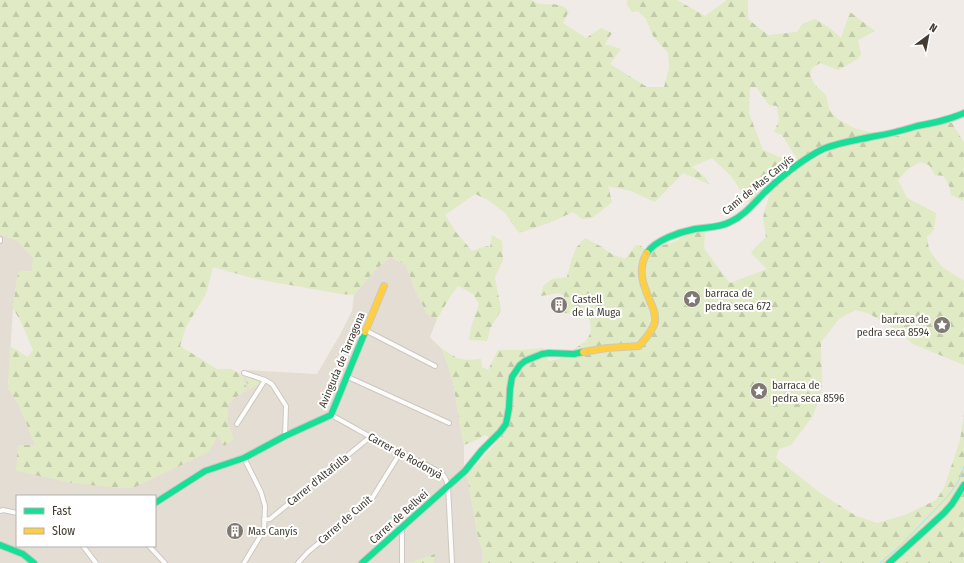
<svg xmlns="http://www.w3.org/2000/svg" width="964" height="563" font-family="'Fira Sans Condensed',sans-serif">
<defs>
<pattern id="forest-firs" width="22" height="20" patternUnits="userSpaceOnUse"><rect width="22" height="20" fill="#e0eac4"/><path d="M5 1l3.5 6h-7zM16 11l3.5 6h-7z" fill="#c1caa9"/></pattern>
<pattern id="park-crowns" width="20" height="18" patternUnits="userSpaceOnUse"><rect width="20" height="18" fill="#e0eac4"/><path d="M2 6a3 3 0 1 1 6 0M12 15a3 3 0 1 1 6 0" fill="none" stroke="#c1caa9"/></pattern>
</defs>
<rect width="100%" height="100%" fill="#f0ebe6"/>
<path fill="#e4ddd3" fill-rule="evenodd" d="M0 234 18 241 33 258 32 271 18 272 13 308 8 388 19 405 35 445 16 471 218 435 234 440 227 421 228 406 233 399 247 390 242 375 245 370 317 374 341 333 352 311 354 295 375 270 391 257 406 265 415 290 427 314 437 319 430 337 442 349 453 381 459 420 464 445V465L467 475 478 537 483 553 482 563H434V555L409 563H0ZM17 496H155V546H17Z"/>
<path fill="url(#forest-firs)" d="M0 0H532C540 7 549 3 558 5 562 5 566 9 569 11L563 23 586 38 601 28 612 33 605 44 621 49 610 64 647 87H664L669 68 668 53 653 36 646 19 638 11 632 12 626 3 628 0H677L705 16 727 0H748V19L768 35 797 32 802 24 815 19 831 29 841 38 850 12 875 31 858 40 861 54 858 59 838 70 820 63 812 68 810 75 815 85 826 95 829 109 836 118 854 128 884 136 832 145 799 162 782 135 774 132 779 120 777 106 769 105 756 87H750L749 113 763 150 780 157 793 166 763 189 750 204 731 176 712 158 692 167 705 177 709 184 683 173 655 202 631 191 608 186 612 202 600 212 592 218 582 219 573 212 549 223 519 233 505 213 488 200 475 194 445 215 456 232 472 251 486 246 490 247 492 235 502 241 503 260 495 277 501 310 490 329 487 341 469 340 471 327 479 304 473 294 458 286 450 297 437 319 427 314 415 290 406 265 391 257 375 270 354 295 341 294 256 279 213 267 206 294 186 327 180 346 217 369H231L242 375 247 390 233 399 228 406 227 421 234 440 224 446 218 436 209 452 133 488H118L72 483 16 471 18 445H35L19 405 8 388 10 346 28 357 33 350 22 324 13 308 18 272 32 271 33 258 18 241 0 234Z
M936 123H952L964 143V201L951 195 950 188 944 176 935 175 929 165 920 162 908 169 898 180 907 198 936 213C935 221 936 233 927 236L929 250 942 267 964 281V365L913 344 895 329 868 313 855 310 839 319 821 342 822 389 813 416 791 445 779 449 776 458 819 492 856 516 877 523 905 515 936 500 944 488 960 440 964 414V563H825L822 562 821 563H482L483 553 478 537 467 475 497 442 485 435 472 442 464 445 459 420 453 381 442 349 457 358 467 360 481 359 482 367 488 370 498 350H523L543 348 549 361 559 359 586 341 591 332 590 321 585 314 563 313 564 295 558 293 541 296 543 286 552 279 567 277 571 261 576 248 585 238 602 247 613 255 625 259 636 245 641 246 647 251 660 246 674 242 688 234 705 232 704 248 716 265 730 283 767 269 751 253 755 248 766 237 763 217 771 189 804 164 835 148 903 135 913 130Z
M435 554 434 563H409Z"/>
<path fill="url(#park-crowns)" d="M245 374 264 381 249 390Z"/>
<g fill="none" stroke-linecap="round" stroke-linejoin="round">
<path stroke="#b4ddf0" stroke-width="1" d="M880 563 901 545 949 495 959 480 964 466"/>
<g stroke="#ccc7c2" stroke-width="6">
<path id="street" d="M0 241V239
M365 330 435 366
M244 373 265 380
M348 377 449 423
M331 415C354 427 376 441 399 452 413 460 431 465 443 475 446 478 447 482 448 486L452 563
M237 424 265 380 272 384 286 406 285 436
M244 458 261 492 265 506 264 530 244 563
M0 511 3 510 17 513
M264 520 270 519 370 437
M83 546 96 563
M149 546 165 563
M298 563 308 552 371 500 400 453
M402 563V528"/>
</g>
<g stroke="#cec8bd" stroke-width="8">
<path id="fast" d="M647 253C655 240 680 232 695 229 707 227 719 228 730 222 744 216 754 203 765 192 782 176 801 160 823 149 840 142 858 140 876 136 890 134 904 130 917 126 933 123 949 120 964 113
M155 503 205 471 244 458 285 436 331 415 365 332
M0 545 23 554 34 563
M362 563 465 471 482 450 500 432 506 424 509 408 510 389 512 377 520 365 525 361 542 354 549 353 574 354 583 352
M889 563 944 513 952 504 964 485"/>
</g>
<g stroke="#cec8bd" stroke-width="8">
<path id="slow" d="M365 332 384 286
M583 352 607 348 639 346C645 339 652 332 655 322 656 314 653 308 650 301 643 285 637 269 647 253"/>
</g>
<use href="#street" stroke="#fdfcfb" stroke-width="4"/>
<use href="#fast" stroke="#16e098" stroke-width="6"/>
<use href="#slow" stroke="#ffcf43" stroke-width="6"/>
</g>
<defs>
<g id="sight-disc" transform="scale(0.9)"><circle r="9.5" fill="#807972" stroke="#fff"/><path d="M0-6L1.8-2.2L6-1.7L2.9 1.2L3.7 5.4L0 3.3L-3.7 5.4L-2.9 1.2L-6-1.7L-1.8-2.2Z" fill="#fff"/></g>
<g id="building-disc" transform="scale(0.9)"><circle r="9.5" fill="#807972" stroke="#fff"/><path d="M-4-6H4V6H1V3H-1V6H-4ZM-2.5-4.3h1.7v1.8h-1.7ZM.8-4.3h1.7v1.8H.8ZM-2.5-1h1.7V.8h-1.7ZM.8-1h1.7V.8H.8Z" fill="#fff"/></g>
</defs>
<g fill-rule="evenodd">
<use href="#sight-disc" x="692" y="299"/>
<use href="#building-disc" x="559" y="305"/>
<use href="#sight-disc" x="942" y="325"/>
<use href="#sight-disc" x="759" y="391"/>
<use href="#building-disc" x="235" y="531"/>
</g>
<g text-anchor="middle" dominant-baseline="central" stroke-width="4" stroke-linejoin="round" paint-order="stroke">
<g font-size="11" fill="#443c33" stroke="#fff">
<text transform="translate(758 185) rotate(-39)">Camí de Mas Canyís</text>
<text transform="translate(342 360) rotate(-67)">Avinguda de Tarragona</text>
<text transform="translate(405 456) rotate(29)">Carrer de Rodonyà</text>
<text transform="translate(318 480) rotate(-39)">Carrer d'Altafulla</text>
<text transform="translate(399 517) rotate(-42)">Carrer de Bellvei</text>
<text transform="translate(345 520) rotate(-41)">Carrer de Cunit</text>
</g>
<g font-size="11" fill="#443c33" stroke="#fff" text-anchor="start">
<text x="705" y="293">barraca de<tspan x="705" dy="13">pedra seca 672</tspan></text>
<text x="572" y="299">Castell<tspan x="572" dy="13">de la Muga</tspan></text>
<text x="929" y="319" text-anchor="end">barraca de<tspan x="929" dy="13">pedra seca 8594</tspan></text>
<text x="772" y="385">barraca de<tspan x="772" dy="13">pedra seca 8596</tspan></text>
<text x="248" y="531">Mas Canyís</text>
</g>
</g>
<rect x="16" y="495" width="140" height="52" fill="#ffffff" stroke="#b4b1ad"/>
<rect x="24" y="508" width="20" height="6" fill="#16e098" stroke="#b4b1ad"/>
<text x="52" y="515" font-size="12" fill="#443c33">Fast</text>
<rect x="24" y="528" width="20" height="6" fill="#ffcf43" stroke="#b4b1ad"/>
<text x="52" y="535" font-size="12" fill="#443c33">Slow</text>
<g transform="translate(928 36) rotate(32)" stroke="#ffffff" stroke-width="3" paint-order="stroke">
<path d="M0-3L7 15L0 10L-7 15Z" fill="#443c33"/>
<text y="-6" font-size="11" font-weight="bold" text-anchor="middle" fill="#443c33">N</text>
</g>
</svg>
